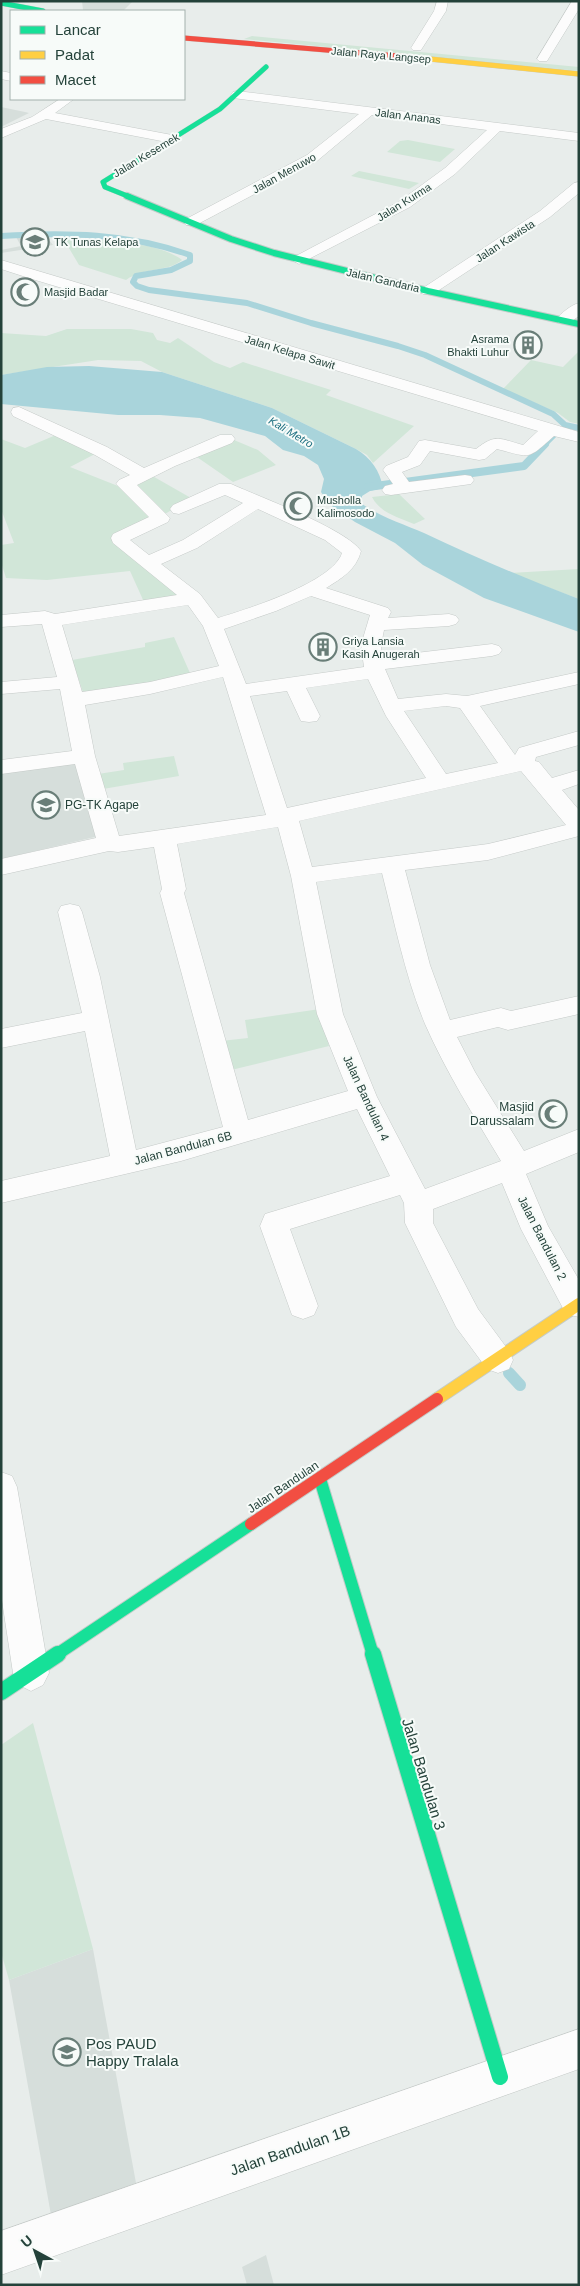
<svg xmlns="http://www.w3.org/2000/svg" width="580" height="2286" font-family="Helvetica,sans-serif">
<rect width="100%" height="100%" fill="#e8edeb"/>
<path fill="#d6dedb" d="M82 1H133L123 11H85L83 10Z
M1 107 25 112 29 113 1 127Z
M50 236 49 240 53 245 1 253V250L21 246 16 237Z
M80 762 99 836 1 859V773Z
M93 1949 136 2183 51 2215 9 1980Z
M266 2255 274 2285H247L242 2267Z"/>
<path fill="#d1e6d8" d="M252 36 579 67V71L244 39Z
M408 140 455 149 440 162 387 152 400 141Z
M359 171 419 183 409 189 351 176Z
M63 238C94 239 158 241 182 260 166 273 146 266 126 280L79 265Z
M67 329H131L153 333 157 340 170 343 178 338 214 362 230 368 243 362 331 390 326 395 414 426 373 463 367 455 356 449 272 408 162 372 141 361 98 360 1 375V333L46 336Z
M579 351V424L570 422 558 413 503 389 531 360 563 367Z
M56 435 95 454 70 467 118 486 155 515 115 537 184 596 144 602 130 571 47 580 6 578 1 562V545L14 543 1 509V439L25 448Z
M234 440 258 450 276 465 233 482 194 455Z
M149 474 191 498 165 514 131 486Z
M399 494 425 519 414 524C398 517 380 513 372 497Z
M579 569V599L510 573Z
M174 637 190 673 160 682 84 695 72 660 145 647V643Z
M174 756 179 776 103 789 98 774 124 770 123 763Z
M320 1009 329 1046 227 1071 221 1041 248 1038 245 1020Z
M33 1723 93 1949 9 1980 1 1952V1745Z"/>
<path fill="#a9d4db" d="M89 366 162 372 272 408 356 449C371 458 380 471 383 488L370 491 362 496V504C381 517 403 524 424 533 475 557 526 579 579 599V632L484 598 423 565 395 543 355 522 329 504 321 492 324 479 318 465 304 456 283 450 265 436 200 418 160 415H118L1 404V375L47 367Z"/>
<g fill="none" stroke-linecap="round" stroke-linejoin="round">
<path stroke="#a9d4db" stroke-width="6" d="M1 236C66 232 128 233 190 255V261L171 270 136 276 133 282 137 286 149 290 247 303 311 323 398 346 425 355 553 414 565 425 579 428
M544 445 555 434"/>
<path stroke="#a9d4db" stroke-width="8" d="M368 487 524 466 545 444"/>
<path stroke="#a9d4db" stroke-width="12" d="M509 1373 520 1385"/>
<g stroke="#c5cac8" stroke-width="1">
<path id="street" d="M437 1H448L446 11 421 50H413L411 48 434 11Z
M572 1H579V9L547 61H539L537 59Z
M1 71 11 73V81L1 79Z
M237 91 579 133V141L500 131 455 174 410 207 299 264 292 260 294 257 400 201 445 168 487 130 372 115 317 161 196 225H186L184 222 186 219 307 155 359 114 233 98 231 95 233 92Z
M60 99H74L55 113 172 135 178 139 172 143 46 119 1 138V129L32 117Z
M579 182V193L550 217 433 294H423L420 291 423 288 540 211 574 183Z
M1 260 579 432V442L554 436C527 460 532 458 497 449L485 459 479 460 430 451 420 465 402 472 409 482 465 475 471 476 474 480 471 484 391 495 385 494 382 490 385 486 393 484 383 470 386 466 408 457 419 441 425 440 476 449C496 433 500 439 523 445L538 431 32 279 1 269Z
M579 303V316L569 323H559L556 320C561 313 571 305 579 303Z
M19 407 107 447 144 468 220 435H232L235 439 232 443 175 466 137 485 170 518 168 522 130 540 149 555 183 540 243 503 225 495 179 514 173 513 170 509 173 505 219 484H231C260 497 346 529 361 551 356 570 342 578 326 588L388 608 391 612 388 618 449 614 456 616 459 620 456 624 449 626 384 630 381 645 382 657 492 644 499 646 502 650 499 654 492 656 385 669 398 699 446 694 467 696 579 672V684L480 706 515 755 519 748 579 731V745L536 757 535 761 539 762 552 778 579 770V784L562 790 579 810V836L488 860 405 870 430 965 450 1020 501 1008 511 1011 579 996V1014L508 1030 498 1027 457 1037 475 1072 524 1151 579 1129V1152L526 1174 548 1226 579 1280V1317L566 1314 521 1229 502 1183 433 1209V1223L478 1309 509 1351 513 1360 509 1369 498 1373 487 1369 456 1327 405 1223 404 1203 400 1195 290 1229 318 1306 314 1315 303 1319 292 1315 260 1226 265 1214 390 1176 357 1109 181 1161 1 1203V1181L110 1156 85 1031 1 1048V1029L82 1013 58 912 61 906 70 904 79 906 82 912 100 977 136 1150 223 1127 160 893 162 889 154 847 118 852 109 851 1 875V859L96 838 75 764 1 774V760L72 751 60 689 1 694V682L57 677 42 624 1 627V615L45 611 55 614 177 595 113 543 111 538 113 534 149 517 116 484 119 480 130 475 95 455 13 416 11 412 13 408ZM258 509 325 540 342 553C333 582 248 609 218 618L200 594 161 564 197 548ZM311 596 370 615 361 645 364 667 246 684 224 629 276 611ZM188 605 203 626 219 666 150 682 82 692 62 625ZM223 677 266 815 119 836 95 756 85 705 150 694ZM368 679 386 716 426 778 287 808 250 696 287 691 301 721 309 722 317 721 320 716 306 688ZM446 706 460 708 498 763 446 774 404 711ZM521 771 566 825 488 844 312 867 299 821ZM278 827 291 876 317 1014 348 1091 248 1120 184 893 186 889 177 844ZM382 873C395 924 405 976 425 1024 446 1072 474 1116 501 1161L425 1189 377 1097 343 1014 316 882Z
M1 1472 12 1476 17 1487 49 1673 43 1685 31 1691 19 1685 13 1673 1 1594Z
M579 2029V2069L1 2275V2231Z"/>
</g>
<g stroke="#c3cbc8" stroke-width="5.5">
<path id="fast-far3" d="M1 3 43 11
M130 197 105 187 103 182 220 109 266 67"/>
</g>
<g stroke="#c3cbc8" stroke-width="8">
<path id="fast-far2" d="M127 196 231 239 274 253 428 291 579 324"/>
</g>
<g stroke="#c3cbc8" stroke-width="14">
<path id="fast-far1" d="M320 1479 373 1655
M56 1655 251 1524"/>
</g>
<g stroke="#c3cbc8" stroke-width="18">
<path id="fast" d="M373 1654 500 2077
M1 1692 58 1654"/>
</g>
<g stroke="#c3cbc8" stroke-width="5.5">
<path id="slow-far1" d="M410 57 579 74"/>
</g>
<g stroke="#c3cbc8" stroke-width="14">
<path id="slow" d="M437 1399 579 1304"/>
</g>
<g stroke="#c3cbc8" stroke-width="5.5">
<path id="jam-far1" d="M184 38 410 57"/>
</g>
<g stroke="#c3cbc8" stroke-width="14">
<path id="jam" d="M251 1524 437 1399"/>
</g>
<use href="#street" fill="#fcfcfc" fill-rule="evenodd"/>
<use href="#fast-far3" stroke="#16e098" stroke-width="5"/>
<use href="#fast-far2" stroke="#16e098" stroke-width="6"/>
<use href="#fast-far1" stroke="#16e098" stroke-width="12"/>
<use href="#fast" stroke="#16e098" stroke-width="16"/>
<use href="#slow-far1" stroke="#ffcf43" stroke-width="5"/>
<use href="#slow" stroke="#ffcf43" stroke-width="12"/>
<use href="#jam-far1" stroke="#f24e42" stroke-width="5"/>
<use href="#jam" stroke="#f24e42" stroke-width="12"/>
</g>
<defs>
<g id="school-ring" transform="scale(1.4375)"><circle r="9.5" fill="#f7fbf9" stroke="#697e78" stroke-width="1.5"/><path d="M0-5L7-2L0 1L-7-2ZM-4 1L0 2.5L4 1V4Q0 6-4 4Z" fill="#697e78"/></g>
<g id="mosque-ring" transform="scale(1.4375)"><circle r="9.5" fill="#f7fbf9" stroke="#697e78" stroke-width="1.5"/><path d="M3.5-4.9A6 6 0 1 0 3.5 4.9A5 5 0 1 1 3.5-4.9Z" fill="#697e78"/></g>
<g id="building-ring" transform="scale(1.4375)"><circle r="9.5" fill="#f7fbf9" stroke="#697e78" stroke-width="1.5"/><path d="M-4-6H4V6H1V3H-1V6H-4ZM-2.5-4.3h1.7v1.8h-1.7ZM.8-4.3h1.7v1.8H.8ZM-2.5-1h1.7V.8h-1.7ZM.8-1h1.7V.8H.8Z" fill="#697e78"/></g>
</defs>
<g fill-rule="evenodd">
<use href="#school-ring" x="35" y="242"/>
<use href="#mosque-ring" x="25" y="292"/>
<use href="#building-ring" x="528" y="345"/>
<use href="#mosque-ring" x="298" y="506"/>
<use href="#building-ring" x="323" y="647"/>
<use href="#school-ring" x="46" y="805"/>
<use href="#mosque-ring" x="553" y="1114"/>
<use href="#school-ring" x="67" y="2052"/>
</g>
<g text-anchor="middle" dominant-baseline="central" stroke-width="4" stroke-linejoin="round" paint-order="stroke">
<g font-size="11" fill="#24423a" stroke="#f7fbf9">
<text transform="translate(381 55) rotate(5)">Jalan Raya Langsep</text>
<text transform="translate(408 116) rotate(7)">Jalan Ananas</text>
<text transform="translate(146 155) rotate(-31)">Jalan Kesemek</text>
<text transform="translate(284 173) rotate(-29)">Jalan Menuwo</text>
<text transform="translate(404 202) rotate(-32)">Jalan Kurma</text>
<text transform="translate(505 241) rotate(-33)">Jalan Kawista</text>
<text transform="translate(383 280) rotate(13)">Jalan Gandaria</text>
<text transform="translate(290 352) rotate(17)">Jalan Kelapa Sawit</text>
</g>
<g font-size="11" fill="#24423a" stroke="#f7fbf9" text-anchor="start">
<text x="54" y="242">TK Tunas Kelapa</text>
<text x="44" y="292">Masjid Badar</text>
<text x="509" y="339" text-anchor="end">Asrama<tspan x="509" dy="13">Bhakti Luhur</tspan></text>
<text x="317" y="500">Musholla<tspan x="317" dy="13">Kalimosodo</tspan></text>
<text x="342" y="641">Griya Lansia<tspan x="342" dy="13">Kasih Anugerah</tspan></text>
</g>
<g font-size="11" font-style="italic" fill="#1c6f80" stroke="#f7fbf9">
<text transform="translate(291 432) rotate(31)">Kali Metro</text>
</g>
<g font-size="12" fill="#24423a" stroke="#f7fbf9" text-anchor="start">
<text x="65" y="805">PG-TK Agape</text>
<text x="534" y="1107" text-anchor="end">Masjid<tspan x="534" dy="14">Darussalam</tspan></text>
</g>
<g font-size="12" fill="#24423a" stroke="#f7fbf9">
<text transform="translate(366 1098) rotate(65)">Jalan Bandulan 4</text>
<text transform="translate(183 1148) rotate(-15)">Jalan Bandulan 6B</text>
<text transform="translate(542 1238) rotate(63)">Jalan Bandulan 2</text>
<text transform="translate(283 1487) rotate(-34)">Jalan Bandulan</text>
</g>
<g font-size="15" fill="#24423a" stroke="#f7fbf9">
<text transform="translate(424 1774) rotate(73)">Jalan Bandulan 3</text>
<text transform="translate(290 2150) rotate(-19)">Jalan Bandulan 1B</text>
</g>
<g font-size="15" fill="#24423a" stroke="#f7fbf9" text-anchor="start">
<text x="86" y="2043">Pos PAUD<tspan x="86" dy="17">Happy Tralala</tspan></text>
</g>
</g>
<rect width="580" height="2286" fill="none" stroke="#24423a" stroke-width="5"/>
<rect x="10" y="10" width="175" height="90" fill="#f7fbf9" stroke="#a3b1ad"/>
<rect x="20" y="26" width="25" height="8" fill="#16e098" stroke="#a3b1ad"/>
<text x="55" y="35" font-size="15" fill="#24423a">Lancar</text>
<rect x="20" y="51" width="25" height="8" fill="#ffcf43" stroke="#a3b1ad"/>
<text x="55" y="60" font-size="15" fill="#24423a">Padat</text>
<rect x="20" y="76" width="25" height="8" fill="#f24e42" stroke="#a3b1ad"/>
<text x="55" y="85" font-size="15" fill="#24423a">Macet</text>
<g transform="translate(35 2251) rotate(320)" stroke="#f7fbf9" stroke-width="4" paint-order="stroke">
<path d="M0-4L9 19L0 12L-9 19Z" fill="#24423a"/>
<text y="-8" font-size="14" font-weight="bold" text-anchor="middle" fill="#24423a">U</text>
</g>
</svg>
